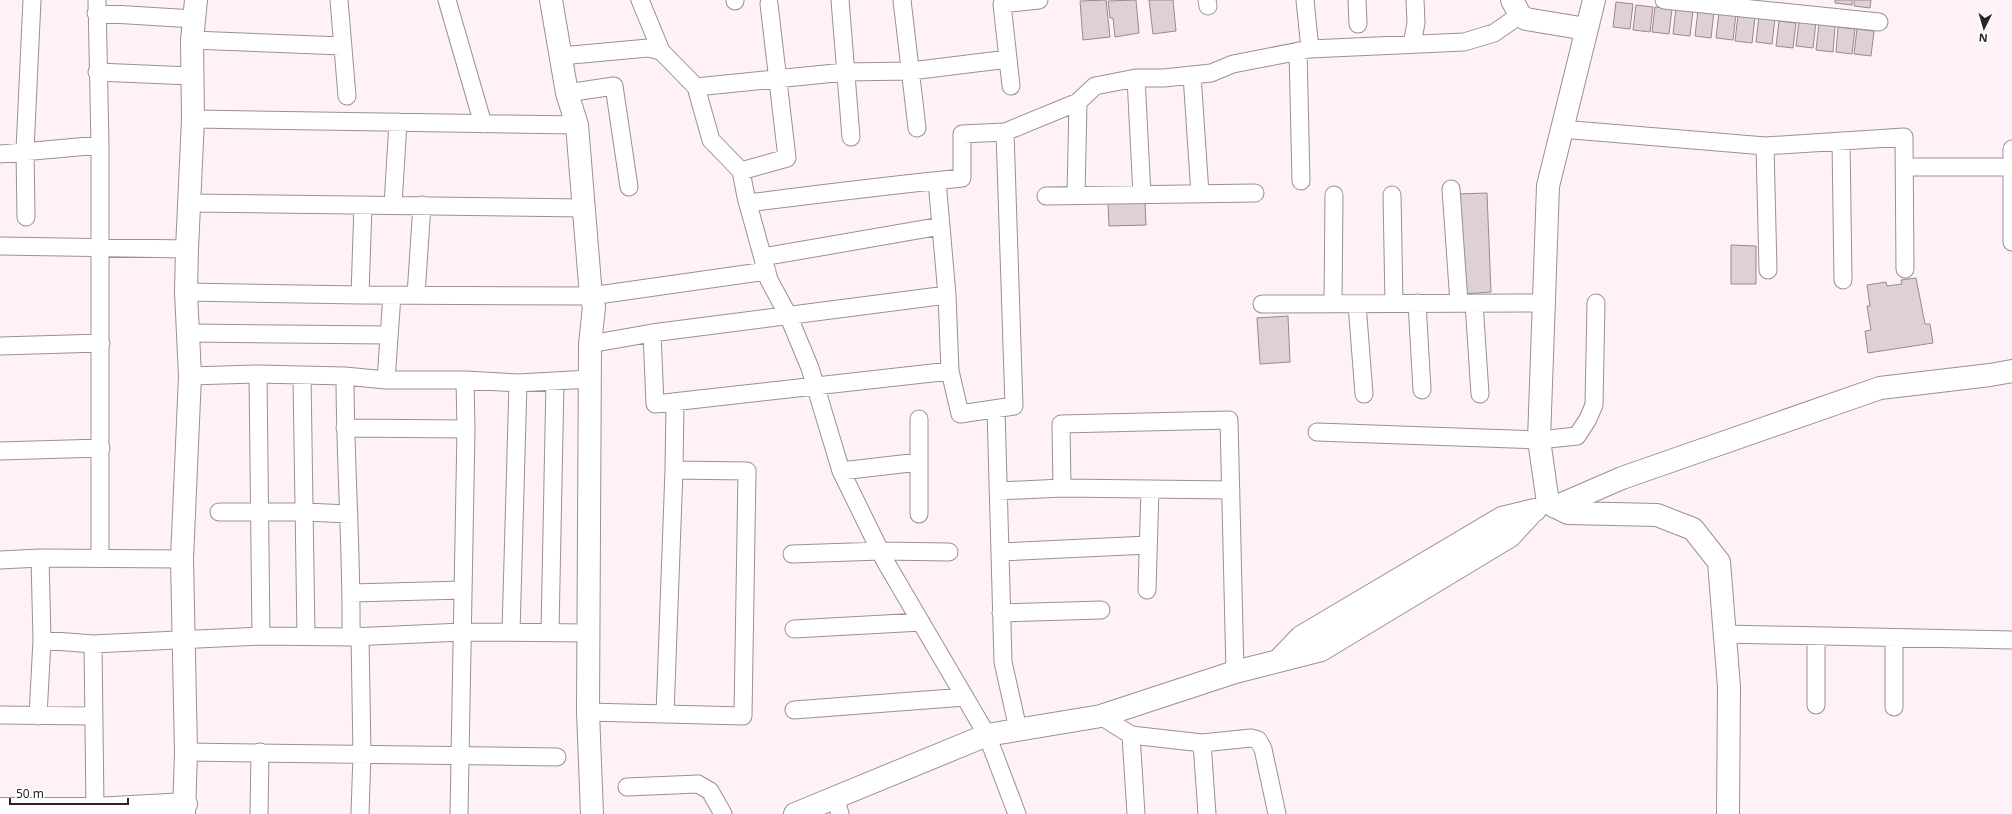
<svg xmlns="http://www.w3.org/2000/svg" width="2012" height="814" font-family="'Noto Sans',sans-serif">
<rect width="100%" height="100%" fill="#fef2f8"/>
<path fill="#dfd0d7" stroke="#978990" d="M1106 0 1110 37 1083 40 1080 1Z
M1136 0 1139 33 1115 37 1113 18H1110L1108 1Z
M1149 0H1173L1176 31 1153 34Z
M1835 0H1852V5L1835 3Z
M1854 0H1871L1870 8 1854 6Z
M1616 2 1633 4 1630 29 1613 27Z
M1636 5 1653 7 1650 32 1633 30Z
M1655 7 1672 9 1669 34 1652 32Z
M1676 8 1693 10 1690 36 1673 34Z
M1698 10 1714 12 1711 38 1695 36Z
M1719 12 1736 14 1733 40 1716 38Z
M1738 15 1755 17 1752 43 1735 41Z
M1759 16 1775 18 1772 44 1756 42Z
M1779 21 1796 23 1793 48 1776 46Z
M1799 21 1816 22 1813 48 1796 46Z
M1819 24 1835 26 1833 52 1816 50Z
M1838 27 1855 29 1852 54 1836 52Z
M1857 29 1874 31 1871 56 1854 54Z
M1487 193 1491 292 1463 294 1457 194Z
M1145 202 1146 225 1109 226 1108 203Z
M1731 245 1756 246V284H1731Z
M1916 278 1925 324H1930L1933 343 1868 353 1865 331 1871 330 1867 306H1870L1867 285 1886 282 1887 286 1902 284 1901 280Z
M1288 316 1290 362 1260 364 1257 318Z"/>
<g fill="none" stroke-linecap="round" stroke-linejoin="round">
<g stroke="#9c8f96" stroke-width="19">
<path id="street" d="M97 0 100 145V558
M339 0 347 96
M447 0 483 124
M640 0 661 51
M735 0V1
M840 0 851 137
M902 0 917 128
M1207 0 1208 6
M1305 0 1310 49
M1357 0 1358 24
M1664 0 1879 22
M96 13 194 19
M192 40 342 46
M1412 44 1416 23 1415 0
M1298 51 1301 181
M561 56 648 48 661 51 696 87 845 72 911 71 1008 59
M97 72 191 76
M1192 75 1200 194
M1136 78 1142 195
M1011 86 1002 4 1039 0
M696 87 711 140 741 171 787 158 769 4
M567 93 614 86 629 187
M193 119 577 125
M1561 129 1765 146 1904 137 1905 269
M1005 132 1078 102 1095 86 1136 78H1164L1211 73 1233 64 1310 49 1464 42 1494 33 1520 15
M1841 141 1843 280
M1765 146 1768 270
M0 154 100 145
M1905 167H2011
M741 171 746 197 769 280 788 315 810 368 841 471 885 561 987 735 1017 814
M1451 189 1459 303
M1392 195 1394 303
M1046 196 1255 193
M1076 196 1078 102
M189 203 583 208
M748 203C819 194 891 185 962 178V134L1005 132 1014 406 960 414 950 371 947 295 937 181
M393 205 398 122
M26 217 25 150 32 0
M2012 242V149
M0 246 187 249
M763 257 941 226
M186 292 360 295 591 296 767 271
M360 295 363 205
M416 295 422 205
M1417 303 1422 390
M1474 303 1480 394
M1262 304 1544 303
M1333 304 1334 195
M1357 304 1364 394
M188 333 389 335
M652 333 655 404 950 371
M590 344 652 333 947 295
M0 346 101 343
M258 374 261 636
M190 376 258 374 345 376 386 380H465L518 383 590 379
M302 376 306 635
M345 376C345 463 352 550 351 637
M386 380 392 295
M996 409 1003 662 1018 729
M345 428 466 429
M1317 432 1539 440 1577 436 1588 419 1594 405 1596 303
M0 451 101 448
M674 470 675 402
M841 471 919 462
M1062 488 1231 490
M998 491 1062 488 1061 424 1229 420 1235 672
M219 512H305L349 514
M919 514V419
M1000 552 1148 545
M792 554 881 551 949 552
M0 560 40 558 182 559
M1147 590 1150 489
M352 593 463 590
M1001 613 1101 610
M794 629 921 622
M511 632 518 383
M550 632 555 381
M1725 634 2012 640
M360 636 362 754 360 814
M1894 638V707
M42 640 93 644 261 636 351 637 463 632 589 633
M93 644 95 809
M1816 705V636
M794 710 965 697
M588 712 743 716 747 471 674 470 665 714
M0 715 94 716
M38 716 42 640 40 558
M1101 716 1131 735 1202 743 1251 738 1258 740 1263 749 1277 814
M1131 735 1136 814
M1202 743 1207 814
M186 752 557 757
M627 787 698 784 710 791 723 814
M835 797 840 814
M259 814 260 752
M459 814 466 429 465 380"/>
</g>
<g stroke="#9c8f96" stroke-width="24">
<path id="secondary" d="M551 0 567 93 577 125 591 296 594 307 590 344 588 712 592 814
M1512 0 1520 15 1526 19 1586 29
M1594 0 1548 186 1539 440 1548 503 1568 513 1657 515 1693 529 1719 562 1729 687 1728 814
M1555 507 1622 478 1880 388 1990 375 2012 371
M1278 661 1301 637 1502 518 1535 510
M0 809H95L186 804
M184 814 186 752 182 559 190 376 186 292 187 249 193 119 192 40 196 0
M795 814 987 735 1101 716 1235 672 1321 650 1510 536 1533 511"/>
</g>
<use href="#street" stroke="#fff" stroke-width="17"/>
<use href="#secondary" stroke="#fff" stroke-width="22"/>
</g>
<g transform="translate(1984 28) rotate(185)" stroke="#ffffff" stroke-width="3" paint-order="stroke">
<path d="M0-3L7 15L0 10L-7 15Z" fill="#292426"/>
<text y="-6" font-size="11" font-weight="bold" text-anchor="middle" fill="#292426">N</text>
</g>
<path d="M10 798v6h118v-6" fill="none" stroke="#292426" stroke-width="2"/>
<text x="16" y="798" font-size="12" fill="#292426" stroke="#ffffff" stroke-width="3" paint-order="stroke">50 m</text>
</svg>
